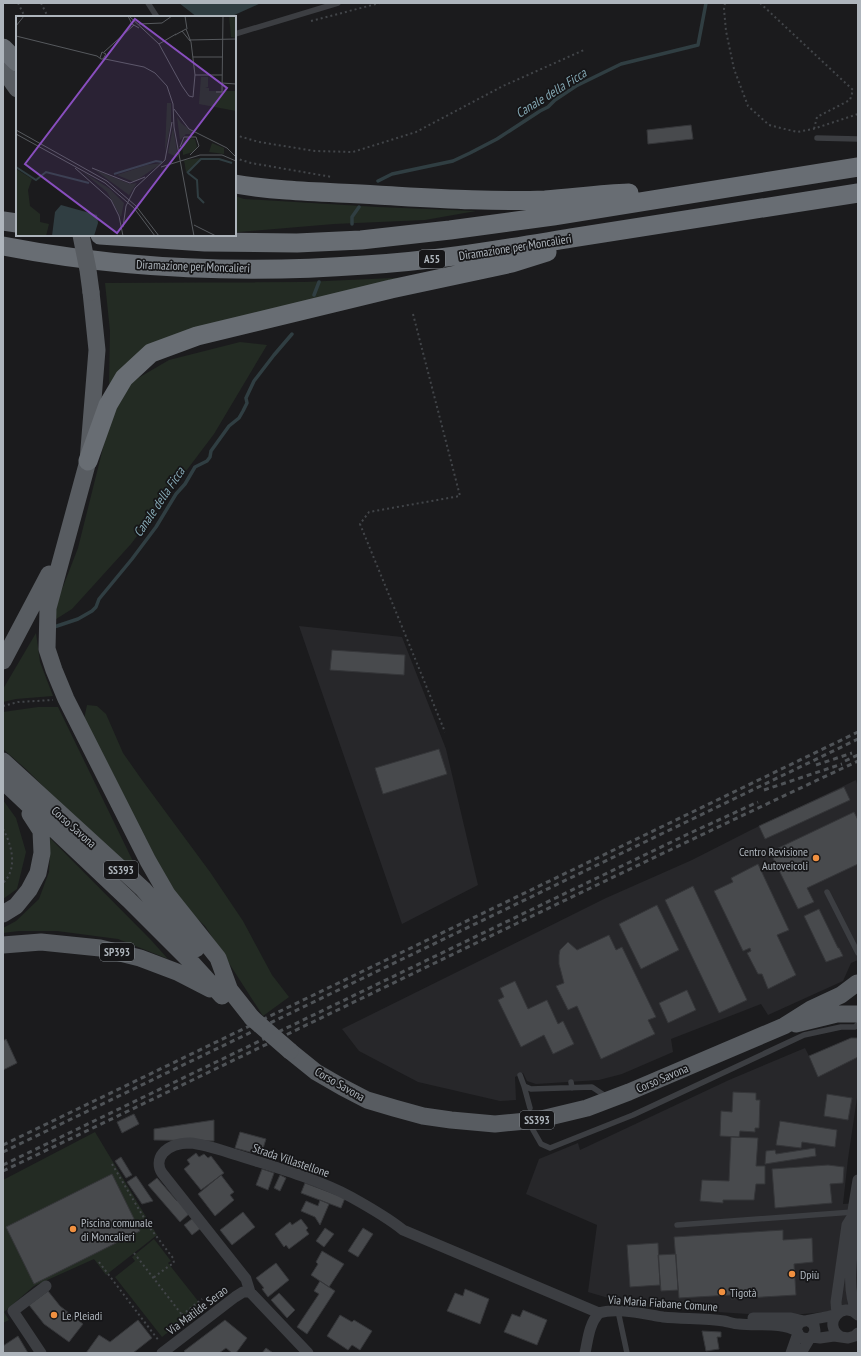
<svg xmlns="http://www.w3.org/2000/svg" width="861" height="1356" font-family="'PT Sans Narrow',sans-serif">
<rect width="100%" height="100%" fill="#1b1b1d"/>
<path fill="#27272a" d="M299 626 402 637 446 749 478 885 402 924Z
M856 780 858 787V960L851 963 843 981 768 1015 761 1004 671 1039 673 1052 622 1074 599 1080 536 1084 527 1081 523 1073 515 1077 516 1100 500 1101 418 1082 359 1051 342 1029 606 898 692 860 751 830Z
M851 1038H858V1091L848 1159 843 1204 858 1203V1309L781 1316 639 1307 588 1292 597 1225 526 1194 539 1159 578 1143 580 1150 729 1080 805 1048 809 1056Z"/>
<path fill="#232b23" d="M235 196 244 199 378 207 476 211 425 220 334 224 239 232H235Z
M415 277 179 335 109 384 110 331 105 283 304 282Z
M240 342 267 345 214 434 131 544 72 609 53 621 59 597 78 548 110 420 133 381 169 360Z
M36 633 40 662 53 696 16 699 3 702V689Z
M87 705 97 706 106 714 123 753 142 780 210 872 243 921 272 975 289 997 263 1016 205 926 174 897 84 719Z
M38 707H58L145 886 103 846 27 770 3 749V712Z
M3 800 16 818 26 852 17 889 3 899Z
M47 835 151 940 168 959 118 939 57 931H19L3 933V928L16 921 39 899 49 872 50 854Z
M95 1132 157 1235 106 1275 94 1259 34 1286 4 1312 9 1320 3 1323V1180Z
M154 1239 171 1261 168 1263 202 1306 162 1337 115 1277 135 1261 132 1257Z"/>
<path fill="#303e42" d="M179 3H261L230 17H197Z"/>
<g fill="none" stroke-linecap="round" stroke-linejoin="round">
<path stroke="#303e42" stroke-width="3.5" d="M378 181 392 174 406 171 453 161 470 153 497 139 540 111 548 107 555 100 576 86 621 64 698 45 706 3
M352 224V217L359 207
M314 295 319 282
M54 627 78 619 92 611 96 607 99 599 132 559 156 527 176 494 185 484 195 467 207 461 210 457 211 451 229 426 239 418 243 411 247 403 246 398 254 381 274 355 292 334"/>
</g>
<path fill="#484a4d" stroke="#353639" d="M691 125 693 139 648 144 647 130Z
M332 650 405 655 404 675 330 670Z
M439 749 447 774 383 794 375 768Z
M844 787 850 800 765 839 759 826Z
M854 812 858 820V864L807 888 814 902 798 909 770 852Z
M758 864 789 930 777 935 796 975 768 989 762 974H758L747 953 751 951 750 948 743 951 714 891 733 882 731 878Z
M693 886 747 1000 719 1013 665 900Z
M657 905 679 950 641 969 619 924Z
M819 909 838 948H839L843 956 826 962 804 916Z
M609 935 616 950 622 947 656 1017 648 1020 655 1034 601 1059 577 1006 568 1010 556 986 564 983 559 964V955L560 950 568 942 577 950Z
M515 981 528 1009 547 1000 558 1024 563 1021 574 1044 553 1054 544 1035 521 1047 498 1000 504 997 500 988Z
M687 990 696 1010 668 1023 659 1003Z
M851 1038H858V1057L818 1077 809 1056Z
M6 1039 17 1063 3 1070V1041Z
M733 1092 756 1093V1100H760L759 1128H755V1132L740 1131 739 1137 720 1136 721 1111 732 1112Z
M827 1094 852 1098 848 1120 824 1116Z
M134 1114 139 1124 122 1133 117 1122Z
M214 1120V1141L154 1140V1129Z
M780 1121 837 1130 835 1147 802 1142 801 1148 776 1145Z
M240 1132 266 1139 261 1155 235 1148Z
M731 1137 758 1138 756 1166H765V1184H756L754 1200H723V1203L700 1201 702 1180 729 1181Z
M815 1148 816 1156 765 1164 766 1151 775 1150 776 1154Z
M196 1153 199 1157 204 1154 208 1158 211 1156 224 1173 201 1190 184 1169 190 1164 187 1160Z
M121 1157 132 1175 126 1178 115 1161Z
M828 1165 844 1167 843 1183 830 1184 832 1203 775 1208 772 1169Z
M262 1169 274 1173 268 1190 256 1185Z
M112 1174 140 1231 34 1284 6 1227Z
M221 1175 234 1192 230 1195 234 1200 215 1216 198 1194Z
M280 1175 286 1178 280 1191 274 1188Z
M136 1176 153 1201 142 1204 127 1182Z
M157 1178 177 1201 179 1200 190 1213 180 1222 148 1185Z
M305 1183 345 1198 341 1208 301 1193Z
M320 1200 329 1204 320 1225 315 1217 301 1211 306 1201 318 1206Z
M243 1212 255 1227 232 1245 220 1230Z
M193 1218 201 1228 192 1235 184 1225Z
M301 1219 308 1228 306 1230 309 1234 289 1249 286 1245 284 1247 275 1234 290 1222 292 1225Z
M325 1228 334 1234 324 1247 316 1241Z
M363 1228 373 1234 358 1257 348 1251Z
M783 1230V1240L812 1238 813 1262 794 1264 796 1295 731 1299V1295L679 1298 674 1237Z
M658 1243 660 1285 630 1287 627 1245Z
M322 1251 344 1264 329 1287 311 1275 318 1264 316 1262Z
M676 1254 678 1290 661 1291 658 1255Z
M276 1263 289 1280 268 1297 262 1289 264 1288 256 1278Z
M320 1281 335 1291 307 1334 297 1327 319 1294 314 1291Z
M465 1289 489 1299 480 1324 447 1311 455 1293 463 1296Z
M48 1291 60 1306 83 1324 69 1342 44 1324 29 1305Z
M279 1293 295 1310 287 1318 271 1300Z
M523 1310 547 1320 537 1345 504 1332 512 1314 520 1317Z
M340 1315 352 1322 354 1320 372 1331 360 1350 352 1345 348 1350 327 1336Z
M138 1320 152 1338 133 1353H86L99 1335 110 1342Z
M225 1320 247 1338 236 1353H232L226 1348 219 1353H186L184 1351Z
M702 1331 721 1332V1337H717L719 1349 706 1351Z
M18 1336 28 1353H3V1346Z
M266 1348 273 1353H262Z"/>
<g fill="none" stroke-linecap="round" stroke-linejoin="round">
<path stroke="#424549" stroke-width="2" stroke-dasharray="2 3" stroke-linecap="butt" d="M18 3 25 17
M41 3 48 17
M725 3 724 9 726 31 734 69 748 106 769 125 797 132 813 129 858 114
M760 3 853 90 850 100 817 117 814 129
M311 21 380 3
M235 135 259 142 315 151 353 152 416 132 503 86 584 50
M235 158 251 163 332 177
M413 314 460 496 369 512 360 524 445 732
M3 706 18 702 53 700
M3 829C12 845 18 869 3 883
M112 1164 150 1228 173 1258 174 1263 169 1266 153 1278
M134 1253 186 1320
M99 1262 159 1341
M182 1315 202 1299"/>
<path stroke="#3c3e42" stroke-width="5.5" d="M148 3 157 17
M235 34 338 3
M817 138 858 139
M827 892 858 953
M520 1075 524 1086 531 1089 592 1087 607 1097
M571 1082 572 1088
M524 1086 530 1108
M533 1130 541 1144 550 1148 633 1115 804 1035 841 1027H855L858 1024
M677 1225 853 1212
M618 1311 627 1353"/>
<path stroke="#3c3e42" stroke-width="11" d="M852 1217 855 1224C853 1253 845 1286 857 1313
M599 1313C616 1307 644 1314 663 1317 683 1319 704 1318 724 1321 729 1322 734 1324 739 1324 757 1326 781 1322 797 1331
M837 1314 836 1302 847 1225 852 1217 858 1180
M753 1318H791L804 1321
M809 1321 814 1325 815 1331 812 1337C800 1343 791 1329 801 1322 803 1321 831 1316 836 1315
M812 1337 820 1338 834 1336 848 1338 855 1336 858 1333
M841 1337C821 1325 842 1299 858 1315
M41 1353 13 1311 46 1286
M162 1353 235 1297 243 1292H250
M308 1353 250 1292 246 1279 162 1173C158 1167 158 1159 163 1153 170 1145 180 1143 190 1143 204 1144 224 1151 237 1155 274 1167 318 1179 351 1197 369 1207 387 1217 403 1230L599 1313
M585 1353C588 1339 589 1324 599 1313
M791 1353 798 1333
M801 1353 810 1338"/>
<path stroke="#585c61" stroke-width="17" d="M3 69 17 89
M91 292 97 350 88 461 48 608 47 649 54 670 66 699 148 861 167 894 218 958 229 988
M3 661 49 574
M3 761 143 889 196 949
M3 781 129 900 191 962 222 996
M3 914 16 906 29 890 38 873 42 853 41 831 30 814
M3 945 41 942 100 948 140 958 177 972 210 989
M222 980 252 1018
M796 1024 837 1014H858
M290 1051 316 1072 342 1087 367 1100 394 1108 423 1116 451 1120 495 1124 537 1120 587 1108 629 1092 784 1026 811 1009 841 995 857 983"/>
<path stroke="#686d73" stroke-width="19" d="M3 48 17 62
M235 184C282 192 330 192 377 195 432 198 490 202 545 200 573 198 601 194 629 193
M3 221 17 223
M100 235 205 242 297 243 361 240 450 230 553 216 858 167
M3 246C121 269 245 274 365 265 435 261 503 249 571 238 667 223 762 208 858 193
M88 461 108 405 124 378 151 353 197 336 391 289 512 263 547 252"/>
<path stroke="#4f5357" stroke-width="3" stroke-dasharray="5 4" stroke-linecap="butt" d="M845 761 858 755
M816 765 852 753
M764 790 842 764
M3 1145 858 732
M3 1152 858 739
M3 1165 688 834 758 802
M3 1171C288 1035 572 895 858 761"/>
<path stroke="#585c61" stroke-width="17" d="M81 235 88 270 91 292
M252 1018 290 1051"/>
</g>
<g fill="#f09040" stroke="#161618" stroke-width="1.5">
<circle cx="816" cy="858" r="4"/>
<circle cx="73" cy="1229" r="4"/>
<circle cx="792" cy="1274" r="4"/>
<circle cx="722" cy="1292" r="4"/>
<circle cx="54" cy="1315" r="4"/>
</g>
<g text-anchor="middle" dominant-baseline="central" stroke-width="3.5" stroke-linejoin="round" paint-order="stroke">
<g fill="#161618" stroke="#80858b" stroke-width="1">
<rect x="419" y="250" width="26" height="18" rx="3"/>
<rect x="104" y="861" width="34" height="18" rx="3"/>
<rect x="100" y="943" width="34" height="18" rx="3"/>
<rect x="520" y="1111" width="34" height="18" rx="3"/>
</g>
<g font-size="11" font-weight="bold" fill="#aeb5bc">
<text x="432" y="259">A55</text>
<text x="121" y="870">SS393</text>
<text x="117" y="952">SP393</text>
<text x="537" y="1120">SS393</text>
</g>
<g font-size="12" fill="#aeb5bc" stroke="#161618">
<text transform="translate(515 247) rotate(-9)">Diramazione per Moncalieri</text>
<text transform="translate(193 266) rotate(2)">Diramazione per Moncalieri</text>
<text transform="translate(74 827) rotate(42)">Corso Savona</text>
<text transform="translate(662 1078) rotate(-23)">Corso Savona</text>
<text transform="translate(340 1084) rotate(30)">Corso Savona</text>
<text transform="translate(291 1160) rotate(19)">Strada Villastellone</text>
<text transform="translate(663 1303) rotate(4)">Via Maria Fiabane Comune</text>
<text transform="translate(197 1310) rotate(-37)">Via Matilde Serao</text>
</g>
<g font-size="12" fill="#aeb5bc" stroke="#161618" text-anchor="start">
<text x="808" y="851" text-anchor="end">Centro Revisione<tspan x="808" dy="14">Autoveicoli</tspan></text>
<text x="81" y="1222">Piscina comunale<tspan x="81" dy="14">di Moncalieri</tspan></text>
<text x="800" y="1274">Dpiù</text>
<text x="730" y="1292">Tigotà</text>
<text x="62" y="1315">Le Pleiadi</text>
</g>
<g font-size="13" font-style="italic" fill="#86aab6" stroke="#161618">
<text transform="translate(551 93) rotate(-32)">Canale della Ficca</text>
<text transform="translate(159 502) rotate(-56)">Canale della Ficca</text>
</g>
</g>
<g transform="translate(16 16)">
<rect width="220" height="220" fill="#1b1b1d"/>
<path d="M213 0H220V22L215 21ZM185 61H192V71L189 72H193V75H220V95L183 88ZM151 87H155V107L149 135ZM161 101 165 107 179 118H170L164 124ZM157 111 162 141H161L152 137ZM171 121 179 123 181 131 177 136 167 139 166 128ZM196 127 208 132V138L193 136ZM185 142 175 155 170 156 168 144ZM146 147 118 166 101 159 131 149ZM0 153 16 163 12 174 14 190 24 198V206L33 208 30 220H0ZM79 154 114 168 121 167 113 179ZM67 156 94 173 108 187 105 201 91 176Z" fill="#232b23"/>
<path d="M45 189 81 199 82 207 78 220H36L39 196Z" fill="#303e42"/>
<path fill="none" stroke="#303e42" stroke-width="2" d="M0 151 20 164 30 156 73 167M171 157 185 143H203L216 147M172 157 181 164 182 181 188 187M98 158 140 145 146 146"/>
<path fill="none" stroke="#56595d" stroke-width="1" d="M112 0 116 8 123 12M113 0 143 28 166 70 173 80 177 81 179 59 175 26 170 13 159 19M169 0 171 13M123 8 146 7 156 0M0 10 8 0M166 15 174 25M0 20 81 40 85 43H87L90 38 86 36 84 42M173 24 220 23M143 28 160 18M88 36 118 9M177 41H206M89 43 128 51 139 57 151 70 157 88 158 111 178 220M179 59H206M206 67 220 68M200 76H206L207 0M158 93 173 113 211 132 220 141M0 114 91 165 120 190 143 220M0 118 89 167 118 192 139 220M164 131 168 121H180L183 130 174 139M145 151 184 139H206L220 145M59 152 95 184 103 200 107 220M76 152 114 167 129 161M178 209 200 220M107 211 110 190 119 172 149 144 156 106"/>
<path fill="#884ebe" fill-opacity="0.15" stroke="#884ebe" stroke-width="2" d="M119 3 211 72 101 217 9 148Z"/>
<rect width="220" height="220" fill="none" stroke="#aeb5bc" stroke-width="2"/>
</g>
<rect width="861" height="1356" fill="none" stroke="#aeb5bc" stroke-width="8"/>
</svg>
